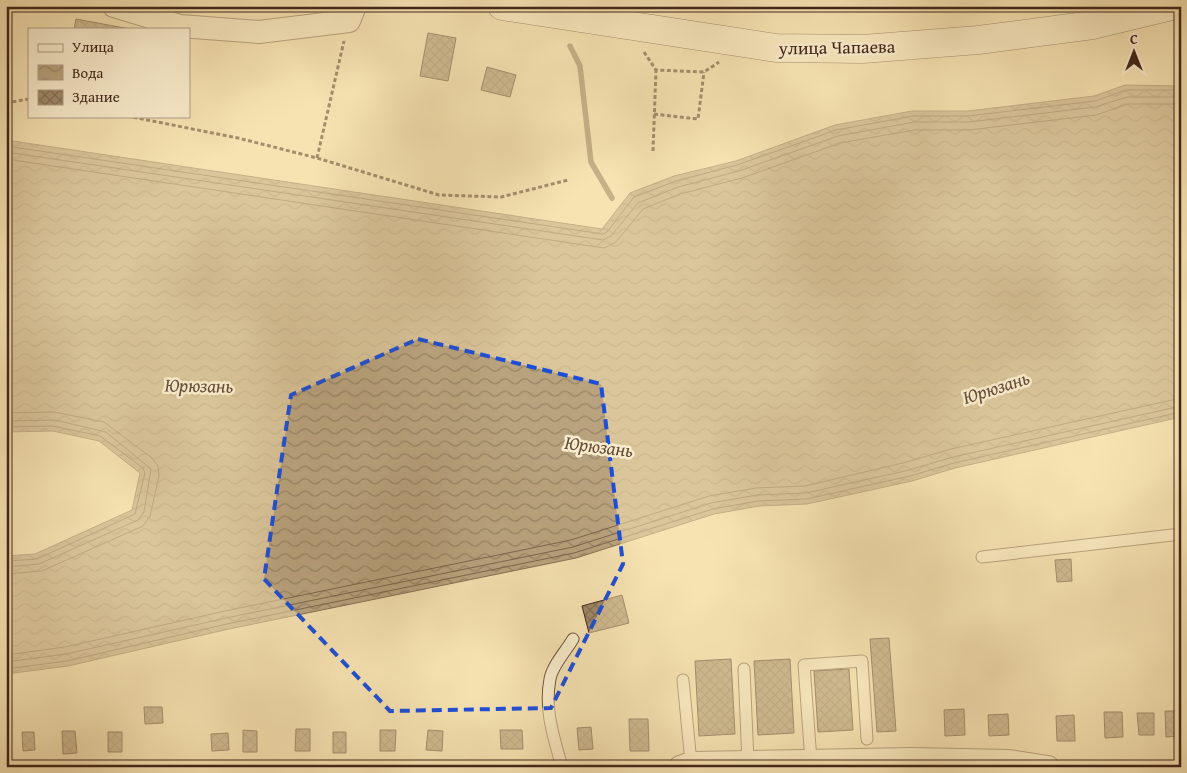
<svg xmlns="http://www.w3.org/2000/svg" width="1187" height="773" font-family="'Gentium Book Plus',serif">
<defs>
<pattern id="water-waves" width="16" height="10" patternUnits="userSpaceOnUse" patternTransform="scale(1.25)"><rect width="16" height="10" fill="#b9a37e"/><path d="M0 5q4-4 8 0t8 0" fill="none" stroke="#988566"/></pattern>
<pattern id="building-cross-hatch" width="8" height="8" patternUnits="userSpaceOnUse" patternTransform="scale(1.25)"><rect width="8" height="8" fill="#a08969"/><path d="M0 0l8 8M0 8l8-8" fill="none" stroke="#847056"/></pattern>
</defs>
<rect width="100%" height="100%" fill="#f7e3b2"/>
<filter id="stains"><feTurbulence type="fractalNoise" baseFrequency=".004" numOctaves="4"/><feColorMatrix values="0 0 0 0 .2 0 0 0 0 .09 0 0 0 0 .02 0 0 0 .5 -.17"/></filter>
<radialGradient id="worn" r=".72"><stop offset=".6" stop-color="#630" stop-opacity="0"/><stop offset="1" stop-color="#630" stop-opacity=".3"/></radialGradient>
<path fill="url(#water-waves)" stroke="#897156" d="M1125 85 1181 86V417L955 468 912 481 807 504 759 506 714 514 576 558 229 629 68 666 6 674V556L35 554 132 510 140 473 99 441 53 431 6 432V140L602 229 630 193 674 176 736 161 835 125 912 111H968L1094 96Z"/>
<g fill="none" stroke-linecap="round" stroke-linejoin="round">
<path stroke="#7e654c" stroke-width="1" d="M6 146 603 234 607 232 634 197 676 181 737 165 836 130 913 116H968L1095 101 1126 90H1181
M6 152 603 240 611 236 638 203 678 187 739 171 838 136 914 122H969L1095 107 1127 97H1181
M6 159 604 248 616 242 643 209 680 194 742 178 840 143 914 130H969L1096 115 1128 104H1181
M6 413 54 412 104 422 152 458 158 466 159 476 150 516 143 526 42 571 6 574
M6 421 55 420 106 432 151 469 144 512 138 520 39 564 6 567
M6 427 53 426 100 436 143 468 145 473 135 514 37 559 6 561
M6 655 65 647 225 611 571 540 709 496 756 488 805 486 907 462 951 449 1181 398
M6 662 66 654 226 618 573 547 711 503 757 495 806 493 909 470 953 457 1181 406
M6 669 67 661 227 624 574 553 713 509 758 501 807 499 910 476 954 463 1181 412"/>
<path stroke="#897156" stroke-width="5.5" d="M570 46 580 66 591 162 612 198"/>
</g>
<path fill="url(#building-cross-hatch)" stroke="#42271a" d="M76 19 130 29H74Z
M428 33 456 38 448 81 420 76Z
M487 67 516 75 510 97 481 90Z
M1071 559 1072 581 1057 582 1055 560Z
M622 595 629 623 589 633 582 606Z
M889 638 896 731 877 732 870 639Z
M731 659 735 734 699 736 695 661Z
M790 659 794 733 758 735 754 661Z
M849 669 853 730 818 732 814 671Z
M144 707H162L163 723 145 724Z
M964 709 965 735 945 736 944 710Z
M1165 711H1181V736L1166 737Z
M1104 712H1122L1123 737 1105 738Z
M1137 713H1154V735H1139Z
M1008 714 1009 735 989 736 988 715Z
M1074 715 1075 741H1057L1056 716Z
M629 719H648L649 751H630Z
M591 727 593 749 579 750 577 728Z
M296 729H310V751H295Z
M243 730 257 731V752H243Z
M380 730H396L395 751H380Z
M428 730 443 731 442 751 426 750Z
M500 730H522L523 749H501Z
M62 731H75L77 753 63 754Z
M22 732H34L35 750 23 751Z
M108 732H122V752H108Z
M333 732H346V753H333Z
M228 733 229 750 212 751 211 734Z"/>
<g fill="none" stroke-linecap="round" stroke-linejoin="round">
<g stroke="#6f5640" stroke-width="13">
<path id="service" d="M982 557 1181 534
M744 669 748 762
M683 680 691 763
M811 761 804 665 862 661 867 739
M562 767C554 738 544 710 550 679 552 666 566 651 573 639"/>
</g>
<g stroke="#6f5640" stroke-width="24">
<path id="minor" d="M114 6 180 26 259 32 349 21 355 6
M680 767 691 763 912 759 1009 761 1048 767"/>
</g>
<g stroke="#42271a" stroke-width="29">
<path id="secondary" d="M502 6 776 48 863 49 978 40 1093 25 1172 6"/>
</g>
<path stroke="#42271a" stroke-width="3" stroke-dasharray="4 2.5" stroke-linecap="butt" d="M644 52 656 70 704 72 719 62
M6 103 29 99
M654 114 698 119 704 72
M127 116 238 138 317 158 439 195 501 197 568 180
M653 151 656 70
M317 158 344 41"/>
<use href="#service" stroke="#faedcd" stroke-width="11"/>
<use href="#minor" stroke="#faedcd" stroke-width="22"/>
<use href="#secondary" stroke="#faedcd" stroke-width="28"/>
</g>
<path d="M0 0H1187V773H0ZM418 339 601 384 623 564 551 708 390 711 264 579 291 395Z" fill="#f7e3b2" fill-opacity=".55" fill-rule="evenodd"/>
<path fill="none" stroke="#1d4ed8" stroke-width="4" stroke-dasharray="10 6" stroke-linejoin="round" d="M418 339 601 384 623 564 551 708 390 711 264 579 291 395Z"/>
<g text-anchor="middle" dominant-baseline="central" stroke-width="5" stroke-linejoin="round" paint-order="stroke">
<g font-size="18" fill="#42271a" stroke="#faedcd">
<text transform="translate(837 47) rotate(-1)">улица Чапаева</text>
</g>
<g font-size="19" font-style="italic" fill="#664c38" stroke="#faedcd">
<text transform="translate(199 385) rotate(1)">Юрюзань</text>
<text transform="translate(996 387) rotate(-18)">Юрюзань</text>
<text transform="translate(599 446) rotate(7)">Юрюзань</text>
</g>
</g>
<rect width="1187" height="773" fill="none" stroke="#f7e3b2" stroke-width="25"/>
<rect x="8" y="8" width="1172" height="758" fill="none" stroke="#42271a" stroke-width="2.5"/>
<rect x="12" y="12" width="1162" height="748" fill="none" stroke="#42271a"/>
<rect x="28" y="28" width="162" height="90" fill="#faedcd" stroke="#b09e85"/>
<rect x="38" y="44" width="25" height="8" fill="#faedcd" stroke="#b09e85"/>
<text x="72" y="52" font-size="15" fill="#42271a">Улица</text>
<rect x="38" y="65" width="25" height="15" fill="url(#water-waves)" stroke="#b09e85"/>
<text x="72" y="78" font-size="15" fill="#42271a">Вода</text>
<rect x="38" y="90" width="25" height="15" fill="url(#building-cross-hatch)" stroke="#b09e85"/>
<text x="72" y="102" font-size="15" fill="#42271a">Здание</text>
<g transform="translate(1134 52)" stroke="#faedcd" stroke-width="4" paint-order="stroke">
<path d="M0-4L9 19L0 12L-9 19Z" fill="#42271a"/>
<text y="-8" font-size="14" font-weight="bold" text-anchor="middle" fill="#42271a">С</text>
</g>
<rect width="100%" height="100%" filter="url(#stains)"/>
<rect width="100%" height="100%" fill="url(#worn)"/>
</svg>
